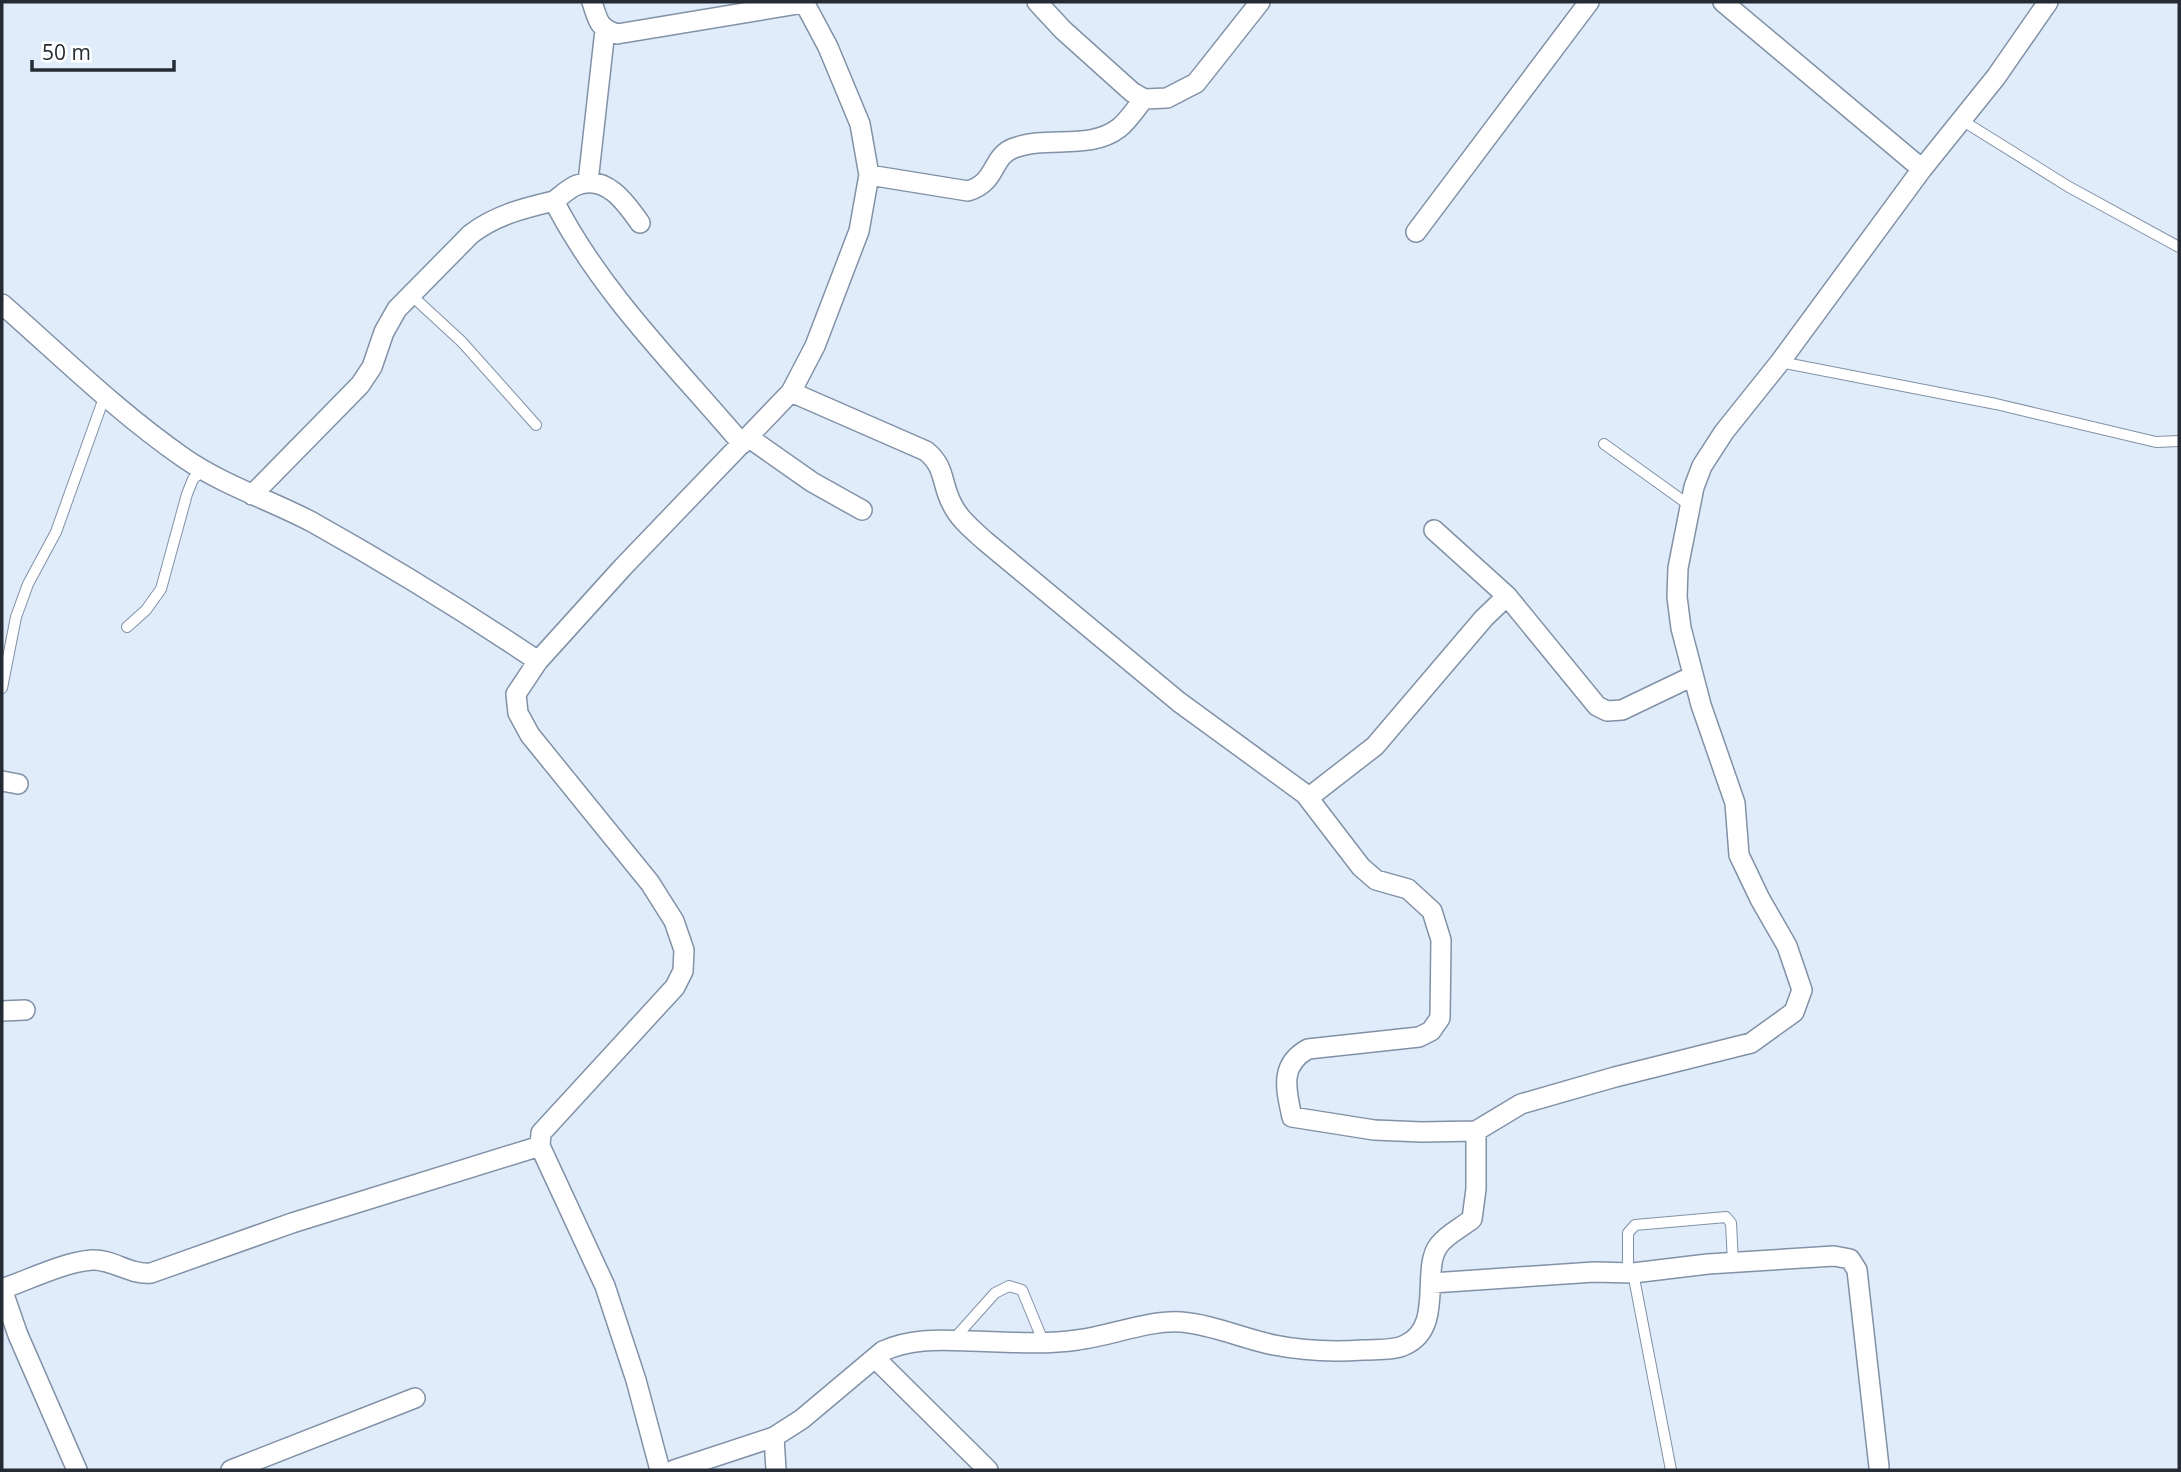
<svg xmlns="http://www.w3.org/2000/svg" width="2181" height="1472" font-family="'Open Sans',sans-serif">
<rect width="100%" height="100%" fill="#e1ecfa"/>
<g fill="none" stroke-linecap="round" stroke-linejoin="round">
<g stroke="#8191a7" stroke-width="12">
<path id="service" d="M1963 121 2069 187 2179 247
M410 294 462 342 536 425
M1780 362 1996 404 2156 442 2179 441
M1604 444 1689 505
M127 627 146 610 161 589 187 494 193 479 203 470
M2 688 16 617 28 584 56 532 105 395
M1628 1272V1233L1635 1225 1726 1217 1731 1223 1733 1262
M1633 1273 1671 1470
M953 1340 995 1293 1009 1286 1022 1290 1043 1341"/>
</g>
<g stroke="#8191a7" stroke-width="22">
<path id="minor" d="M592 2C598 20 598 28 617 34L804 3
M1037 2 1063 30 1132 92 1144 99 1167 98 1196 83 1260 2
M1723 2 1922 169
M869 175 968 191C998 182 991 156 1014 148 1048 135 1089 151 1119 128 1129 120 1136 108 1144 99
M588 182 605 30
M640 223C626 203 606 174 577 185 569 188 561 196 554 201 601 293 676 366 742 444
M1416 232 1589 2
M2 304C61 356 119 413 184 458 223 485 270 500 312 522 389 565 465 612 538 661
M791 392 926 451C946 467 941 484 952 504 959 519 973 530 985 541L1179 702 1305 794 1361 867 1376 880 1408 889 1432 911 1441 940 1440 1018 1431 1031 1419 1037 1308 1049C1279 1065 1286 1089 1292 1117L1374 1130 1422 1132 1476 1131
M748 437 812 482 862 510
M252 495 360 385 372 367 384 332 397 309 471 234C496 215 524 208 554 201
M1434 530 1507 596 1597 706 1607 711 1622 710 1693 676
M2 781 18 784
M1308 798 1375 746 1484 618 1507 596
M2 1011 25 1010
M1432 1283 1594 1272 1633 1273 1708 1264 1834 1256 1850 1259 1857 1270 1879 1467
M2 1289C28 1280 64 1262 92 1260 113 1259 129 1275 151 1273L292 1223 540 1146
M2 1289 18 1335 77 1470
M875 1358 988 1470
M774 1437 776 1470
M231 1470 415 1398
M660 1470 636 1380 605 1286 540 1146 541 1133 675 987 683 971 684 950 674 921 650 883 530 735 518 713 516 694 538 661 623 567 791 392 815 346 859 231 869 175 860 124 828 47 804 2
M674 1470 774 1437 802 1419 883 1351C912 1338 940 1340 971 1341 1006 1342 1043 1345 1077 1340 1111 1336 1147 1320 1181 1322 1211 1324 1244 1339 1274 1345 1304 1351 1333 1352 1363 1350 1376 1349 1393 1351 1405 1345 1445 1327 1420 1269 1439 1245 1446 1235 1462 1227 1472 1219L1476 1189V1131L1521 1104 1615 1077 1751 1043 1794 1012 1802 990 1787 946 1760 899 1739 855 1735 803 1701 705 1681 628 1677 597 1678 568 1694 487 1702 466 1724 432 1780 362 1922 169 1996 77 2048 2"/>
</g>
<use href="#service" stroke="#fff" stroke-width="10"/>
<use href="#minor" stroke="#fff" stroke-width="19"/>
</g>
<rect width="2181" height="1472" fill="none" stroke="#252b34" stroke-width="7"/>
<path d="M32 60v10h142v-10" fill="none" stroke="#252b34" stroke-width="3.5"/>
<text x="42" y="60" font-size="21" fill="#252b34" stroke="#ffffff" stroke-width="5" paint-order="stroke">50 m</text>
</svg>
